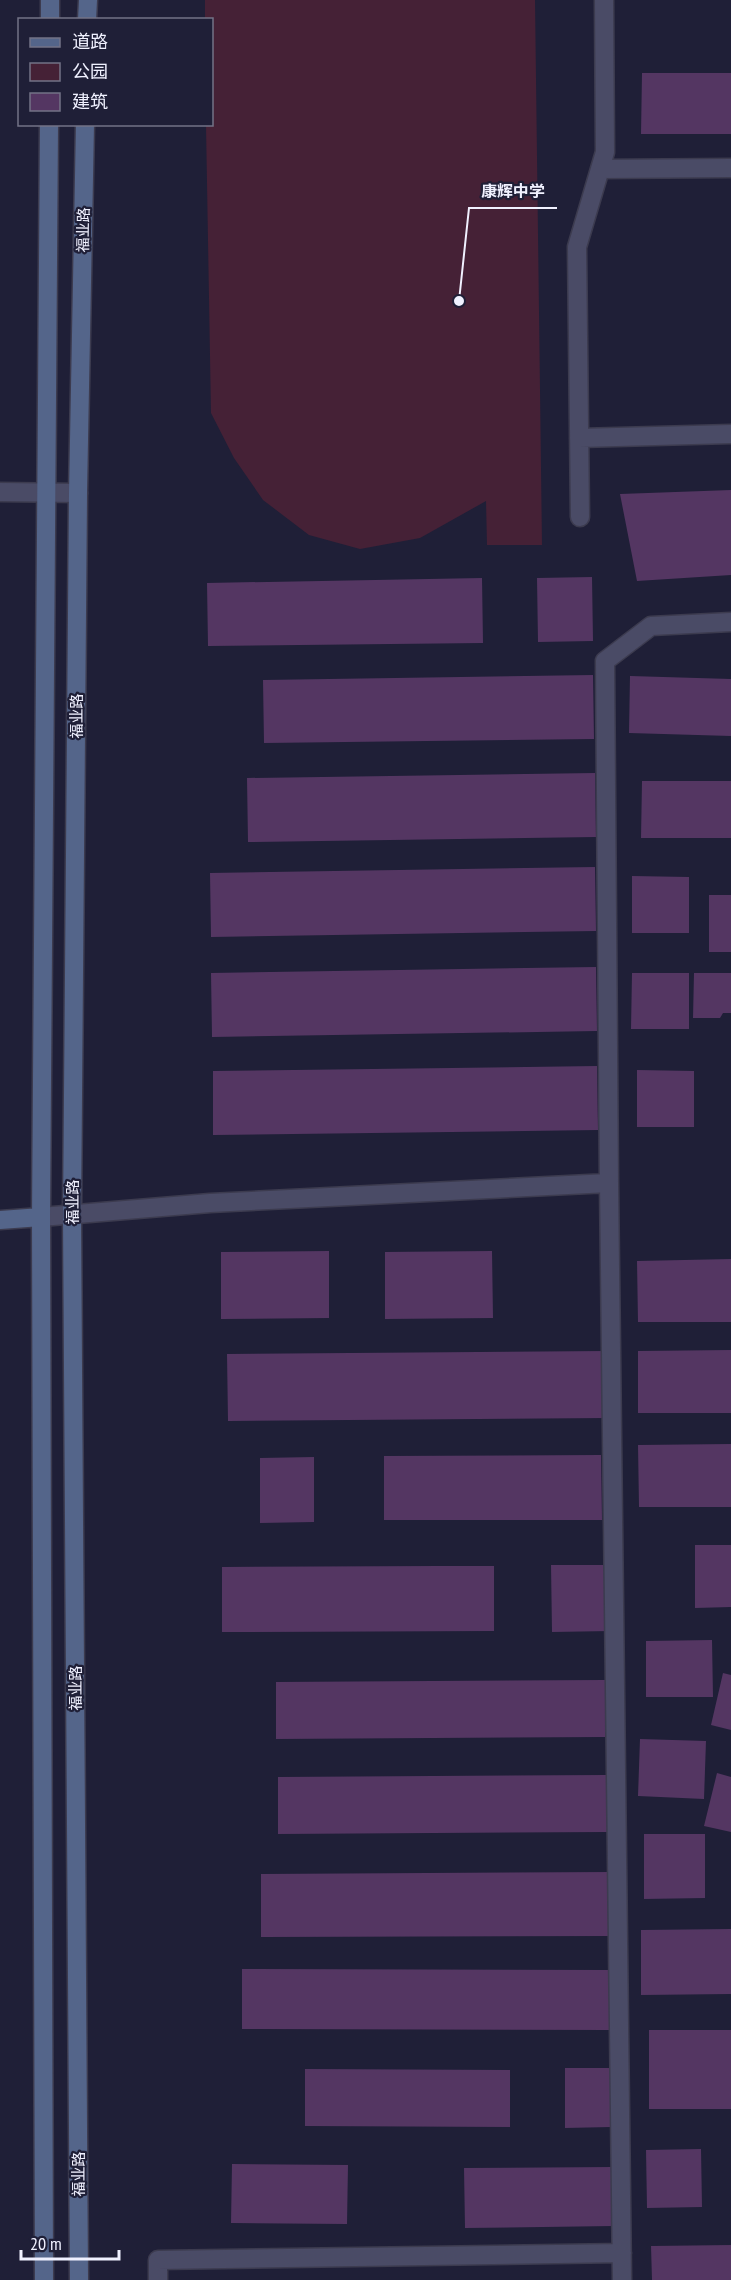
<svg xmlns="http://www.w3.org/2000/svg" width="731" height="2280" font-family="'PT Sans Narrow','Noto Sans SC',sans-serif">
<rect width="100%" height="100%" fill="#1f1f37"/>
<path fill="#452136" d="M205 0H535L542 545H487L486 501 420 538 360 549 309 535 263 500 234 458 211 413 206 125 212 124V20L205 19Z"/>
<path fill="#543662" d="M642 73H731V134H641Z
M731 490V575L637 581 620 494Z
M592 577 593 641 538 642 537 578Z
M482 578 483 643 208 646 207 583Z
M593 675 594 739 264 743 263 680Z
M630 676 731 679V736L629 733Z
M595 773 596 837 248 842 247 778Z
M642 781H731V838H641Z
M595 867 596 931 211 937 210 873Z
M632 876 689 877V933H632Z
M709 895H731V952H709Z
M596 967 597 1031 212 1037 211 973Z
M632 973H689V1029H631Z
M694 973H731V1013H723L720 1018H693Z
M597 1066 598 1130 213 1135V1071Z
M637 1070 694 1071V1127H637Z
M329 1251V1318L221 1319V1252Z
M492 1251 493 1318 385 1319V1252Z
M731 1259V1322H638L637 1261Z
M731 1350V1413H638V1351Z
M606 1351 607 1418 228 1421 227 1354Z
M731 1444V1507H639L638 1445Z
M601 1455 602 1520H384V1456Z
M314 1457V1522L260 1523V1458Z
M695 1545H731V1607L695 1608Z
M551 1565H610L611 1631 552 1632Z
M440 1566H494V1631L222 1632V1567Z
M712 1640 713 1697H646V1641Z
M723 1673 731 1675V1730L711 1725Z
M605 1680V1737L276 1739V1682Z
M640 1739 706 1741 704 1799 638 1796Z
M717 1773 731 1777V1832L704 1826Z
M607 1775V1832L278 1834V1777Z
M644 1834H705V1898L644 1899Z
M613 1872V1936L261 1937V1874Z
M731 1929V1994L641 1995V1930Z
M242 1969 611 1970 610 2030 242 2029Z
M649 2030H731V2109H649Z
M565 2068H610L611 2127 565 2128Z
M305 2069 510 2070V2127L305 2126Z
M701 2149 702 2207 647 2208 646 2150Z
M232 2164 348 2165 347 2224 231 2223Z
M613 2167 614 2226 465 2228 464 2168Z
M731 2245V2280H652L651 2246Z"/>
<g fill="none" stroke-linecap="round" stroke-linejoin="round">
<g stroke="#3c3b4f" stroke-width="21">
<path id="street" d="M600 169 731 168
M579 438 731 434
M0 492 78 493
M580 517 577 247 605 152 604 0
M41 1217 210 1203 609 1183
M158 2280V2260L622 2253
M622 2280 609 1183 605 661 651 626 731 622"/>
</g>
<g stroke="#3c3b4f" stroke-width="21">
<path id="secondary" d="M50 20V0
M87 20 88 0
M0 1220 41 1217
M44 2280 41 1217 49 124
M79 2280 72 1215 78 493 85 124"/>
</g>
<use href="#street" stroke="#4a4b66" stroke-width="18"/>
<use href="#secondary" stroke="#54658a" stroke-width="18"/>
</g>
<g text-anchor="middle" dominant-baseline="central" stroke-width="4.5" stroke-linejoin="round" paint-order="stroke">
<g font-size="15" fill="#f0f1ff" stroke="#1f1f37">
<text transform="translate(83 230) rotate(-89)">福业路</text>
<text transform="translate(76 716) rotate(-90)">福业路</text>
<text transform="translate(72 1202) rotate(-90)">福业路</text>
<text transform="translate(75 1688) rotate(-90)">福业路</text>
<text transform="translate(78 2174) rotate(-90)">福业路</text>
</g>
</g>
<path fill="none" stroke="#f0f1ff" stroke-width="2" d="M459 301L469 208H557"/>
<circle fill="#f0f1ff" stroke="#1f1f37" stroke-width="2" cx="459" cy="301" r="6"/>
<g font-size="16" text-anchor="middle" font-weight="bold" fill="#f0f1ff" stroke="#1f1f37" stroke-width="4.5" stroke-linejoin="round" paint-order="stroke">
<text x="513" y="197">康辉中学</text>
</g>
<rect x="18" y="18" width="195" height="108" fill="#1f1f37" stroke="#737387" stroke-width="1.5"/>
<rect x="30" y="38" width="30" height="9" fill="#54658a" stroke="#737387" stroke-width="1.5"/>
<text x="72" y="48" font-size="18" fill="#f0f1ff">道路</text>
<rect x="30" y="63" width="30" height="18" fill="#452136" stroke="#737387" stroke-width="1.5"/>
<text x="72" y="78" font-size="18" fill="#f0f1ff">公园</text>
<rect x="30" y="93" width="30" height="18" fill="#543662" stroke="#737387" stroke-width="1.5"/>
<text x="72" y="108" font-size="18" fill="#f0f1ff">建筑</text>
<path d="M21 2250v9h98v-9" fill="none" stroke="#f0f1ff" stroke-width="3"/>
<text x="30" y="2250" font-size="18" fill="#f0f1ff" stroke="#1f1f37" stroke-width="4.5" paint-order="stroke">20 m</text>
</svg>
